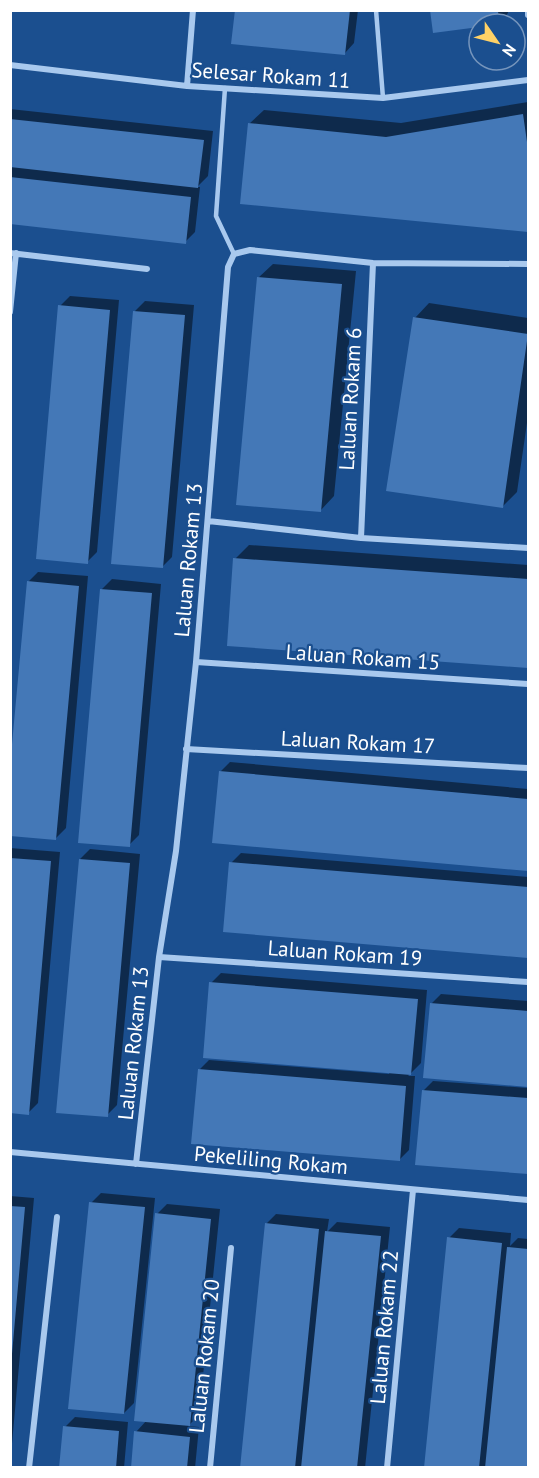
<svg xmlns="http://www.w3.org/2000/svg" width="539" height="1478" font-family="'PT Sans',sans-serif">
<rect width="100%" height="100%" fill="#1b4f8f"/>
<path fill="#0007" d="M236 10H358L354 43 345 53Z
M432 10H508V13L499 23 479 25Z
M528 102V231L241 203 249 124 264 110 401 123Z
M10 109 213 131 208 176 197 187H200L195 232 185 242 10 223Z
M273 264 356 271 334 496 320 511 258 278Z
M70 296 119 300 97 552 87 562 60 306Z
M145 301 194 305 172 557 162 567 135 311Z
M429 303 528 318V416L517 492 502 507 415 318Z
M249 545 528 565V666L228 645 235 559Z
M38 572 88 576 66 828 56 838 28 582Z
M112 579 161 584 139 835 129 845 102 589Z
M230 762 528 789V870L213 842 220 772Z
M10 848 60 852 38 1103 28 1113 10 1112Z
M90 849 140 854 117 1105 107 1115 80 859Z
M241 853 528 877V956L225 931 231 863Z
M221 973 427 990 421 1063 408 1076H415L409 1150 399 1160 199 1070 209 1060 389 1074 390 1071 211 983Z
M441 994 528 1001V1085L425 1077 431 1004Z
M433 1081 528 1088V1173L417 1164 423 1091Z
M101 1193 155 1198 134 1403 124 1413 91 1203Z
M10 1196 34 1198 10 1466Z
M167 1204 220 1209 199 1415 188 1426 199 1427 195 1468H132L136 1432 147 1420 157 1214Z
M276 1214 329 1219 327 1232 337 1222 390 1227 365 1468H242L266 1224Z
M459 1228 511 1233 510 1246 518 1238 528 1239V1468H426L449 1238Z
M75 1417 128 1422 124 1468H61L65 1427Z"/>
<path fill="#4478b7" d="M235 10H350L345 55 231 44Z
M430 10H498L499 24H479V27L433 33Z
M523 114 528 149V232L240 204 248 123 386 137Z
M10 119 204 140 198 188 10 167Z
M10 177 191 197 186 244 10 224Z
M257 277 342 284 321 512 236 505Z
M58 305 110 310 88 564 36 559Z
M133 311 185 315 163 568 111 564Z
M413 317 528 334 503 508 386 491Z
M233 558 528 579V668L227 646Z
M27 581 79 586 56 840 10 836V766Z
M100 589 152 593 130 847 78 843Z
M219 771 528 799V871L212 843Z
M10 858 51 861 29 1115 10 1113Z
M79 859 130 863 108 1117 56 1113Z
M229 862 528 887V958L223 932Z
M209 982 418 999 411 1075 203 1058Z
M430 1003 528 1011V1087L423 1078Z
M198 1069 406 1086 400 1161 191 1144Z
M422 1090 528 1098V1174L415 1165Z
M89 1202 145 1207 124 1414 68 1409Z
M10 1206 25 1207 12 1354H10Z
M155 1213 211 1219 190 1426 134 1421Z
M265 1223 319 1229 295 1468H240Z
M325 1231 381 1236 357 1468H301Z
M447 1237 502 1243 479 1468H424Z
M507 1247 528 1249V1468H485Z
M63 1426 119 1431 116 1468H59Z
M134 1431 190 1437 187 1468H131Z"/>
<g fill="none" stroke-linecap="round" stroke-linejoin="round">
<path stroke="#a9c9ee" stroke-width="4.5" d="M376 10 383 98
M225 88 216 216 234 254"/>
<path stroke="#a9c9ee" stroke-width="6" d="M528 10V15
M10 65 187 86 383 98 528 80
M187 86 193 10
M10 253 147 269
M10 312 16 253
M208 521 361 538 528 548
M361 538 373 263
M196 662 528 684
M186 749 528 768
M159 957 528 982
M10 1152 528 1200
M136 1164 159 957 176 851 196 662 228 267 234 254 250 250 373 263 528 264
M29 1468 57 1217
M210 1468 231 1248
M387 1468 413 1190"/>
</g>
<g text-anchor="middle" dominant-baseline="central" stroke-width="4.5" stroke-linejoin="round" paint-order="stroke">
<g font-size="21" fill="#fff" stroke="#1b4f8f">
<text transform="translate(271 75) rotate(4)">Selesar Rokam 11</text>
<text transform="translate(350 399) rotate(-87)">Laluan Rokam 6</text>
<text transform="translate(188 560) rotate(-85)">Laluan Rokam 13</text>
<text transform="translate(363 657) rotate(4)">Laluan Rokam 15</text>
<text transform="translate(358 742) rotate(3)">Laluan Rokam 17</text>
<text transform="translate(345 953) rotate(4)">Laluan Rokam 19</text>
<text transform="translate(133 1043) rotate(-84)">Laluan Rokam 13</text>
<text transform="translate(271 1160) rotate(5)">Pekeliling Rokam</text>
<text transform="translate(384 1327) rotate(-85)">Laluan Rokam 22</text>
<text transform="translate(204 1356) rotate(-84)">Laluan Rokam 20</text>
</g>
</g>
<rect width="539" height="1478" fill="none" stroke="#ffffff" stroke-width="24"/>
<g transform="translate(497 42) rotate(125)"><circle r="28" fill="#1b4f8f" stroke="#7695bc" stroke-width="1.5"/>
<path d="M0-4.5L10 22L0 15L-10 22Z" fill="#ffd166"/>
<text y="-9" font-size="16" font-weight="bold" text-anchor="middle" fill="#ffffff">N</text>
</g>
</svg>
